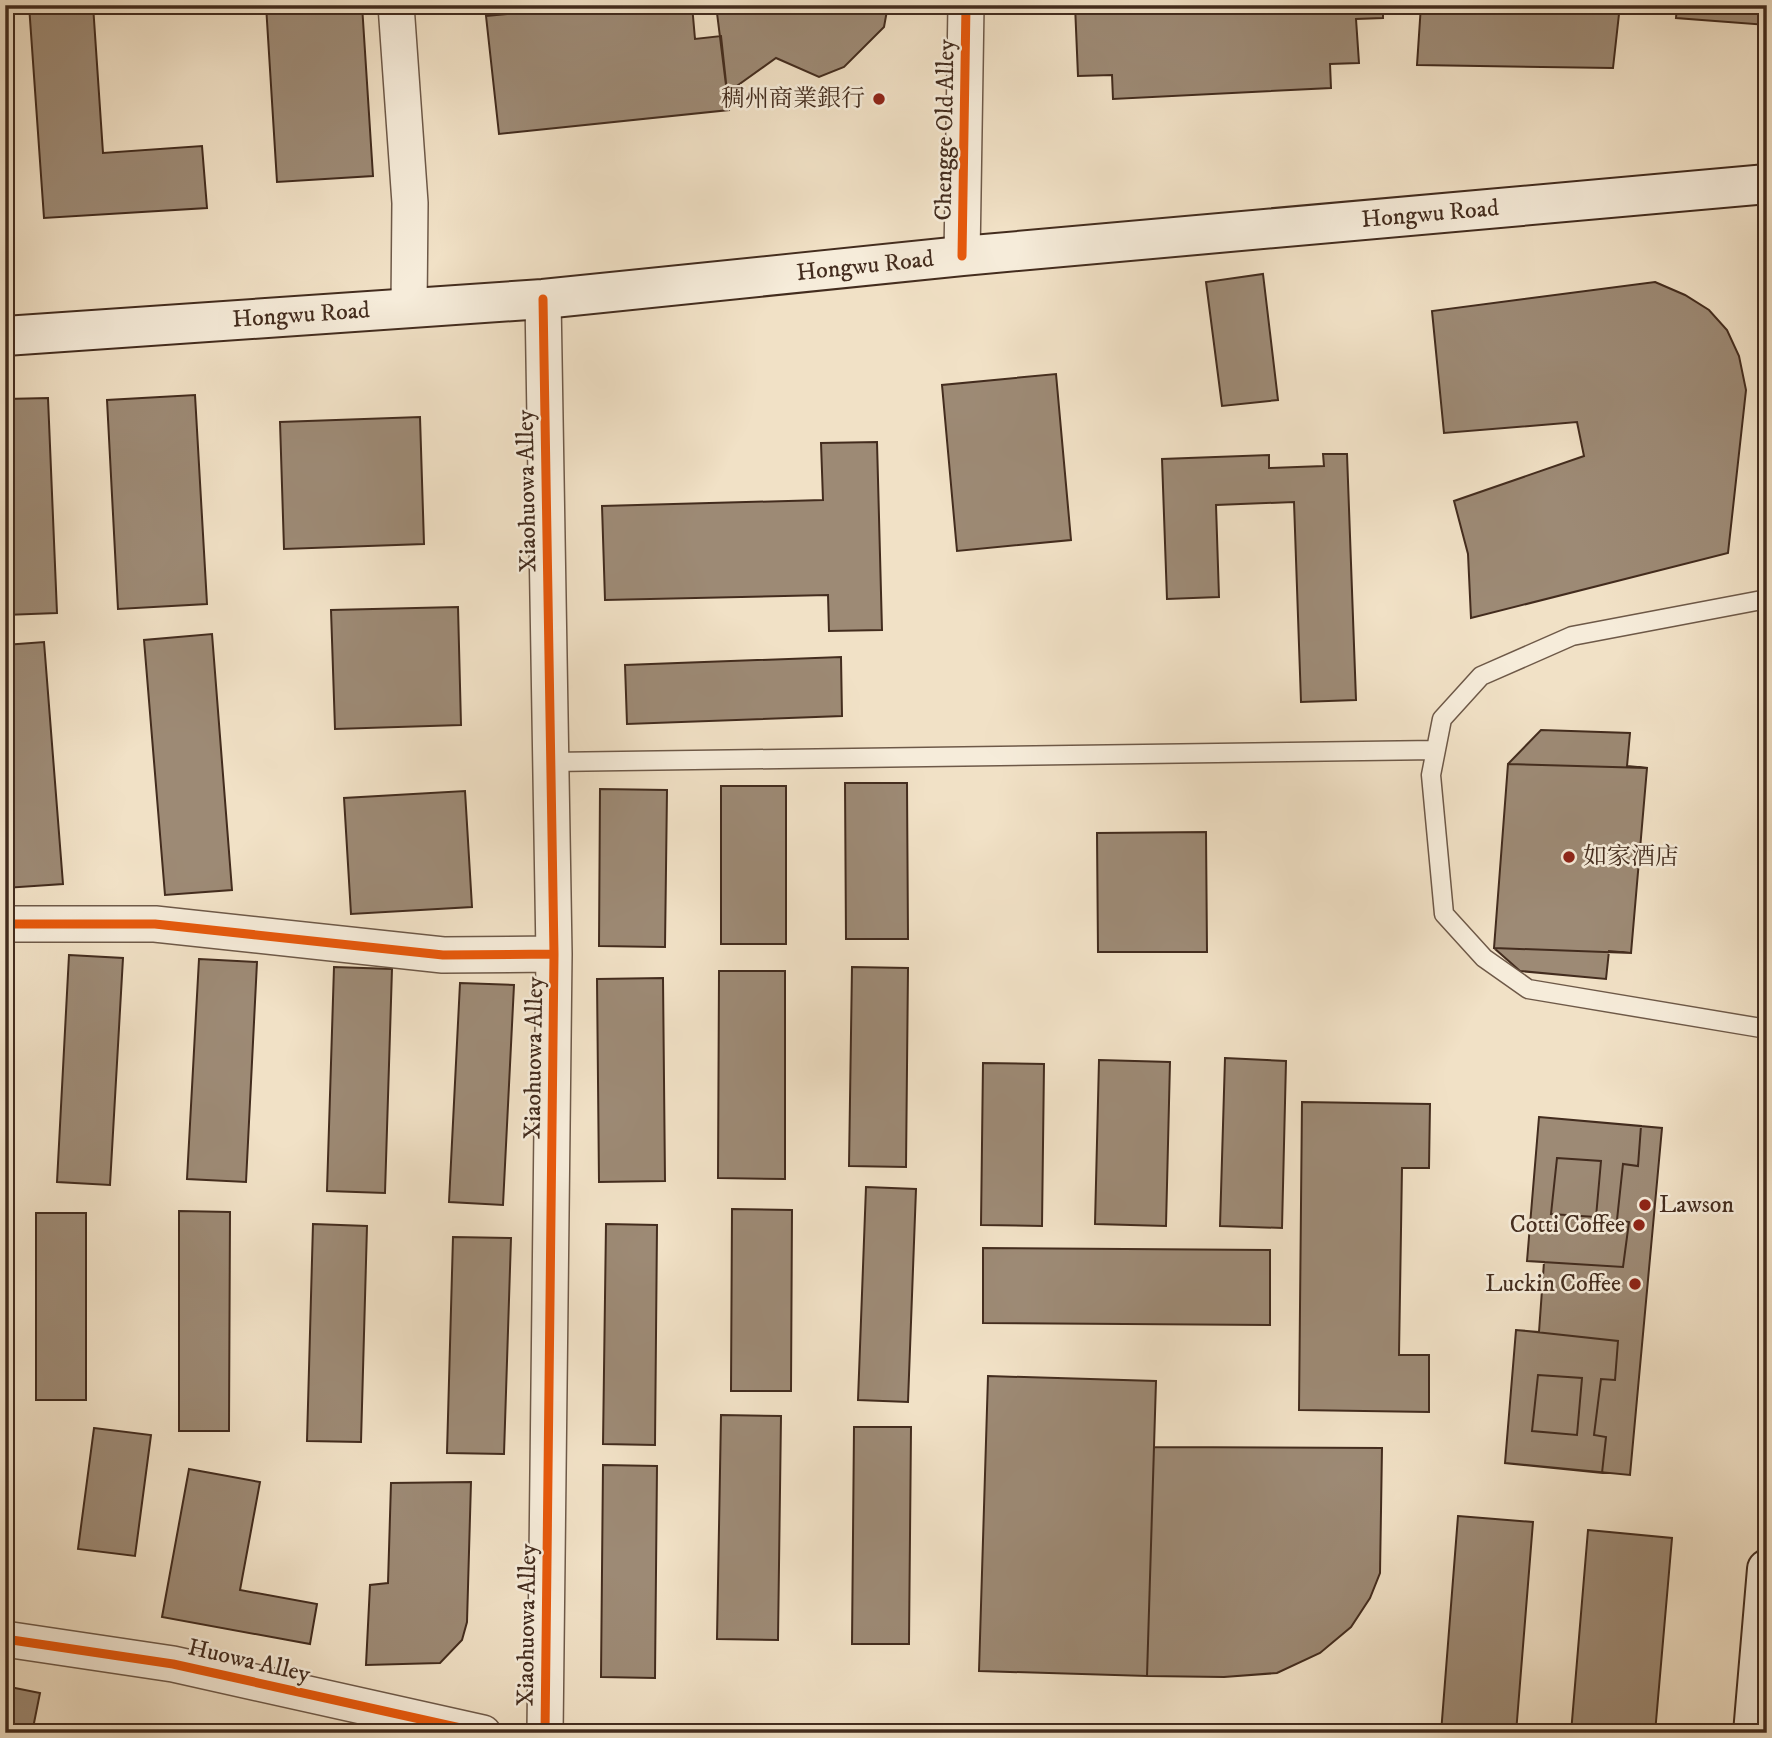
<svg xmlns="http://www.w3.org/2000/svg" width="1772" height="1738" font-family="'IM FELL DW Pica','Noto Serif SC',serif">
<rect width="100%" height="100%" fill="#f1e1c6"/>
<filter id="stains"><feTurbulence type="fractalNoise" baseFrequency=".00286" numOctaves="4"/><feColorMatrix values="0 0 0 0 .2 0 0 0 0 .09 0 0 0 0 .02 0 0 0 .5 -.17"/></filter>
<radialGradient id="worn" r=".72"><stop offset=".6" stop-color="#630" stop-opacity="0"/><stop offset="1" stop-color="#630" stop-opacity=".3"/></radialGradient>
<path fill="#9d8a75" stroke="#432c1e" stroke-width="2" d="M29 5H93L103 153 202 146 207 208 44 218Z
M266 5H362L373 176 277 182Z
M528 5H692L695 39 721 36 729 110 499 134 486 16 529 12Z
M716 5H888L884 27 844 67 819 77 776 58 727 93Z
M1075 5H1383V18L1356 19 1359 63 1330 64 1331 88 1113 99 1112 75 1078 76Z
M1421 5H1620L1613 68 1417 65Z
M1677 5H1767V25L1676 18Z
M1263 274 1278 400 1222 406 1206 282Z
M1655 282 1685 295 1709 310 1727 330 1739 356 1746 390 1728 553 1471 618 1468 554 1454 501 1584 456 1577 422 1444 433 1432 311Z
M1056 374 1071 540 957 551 942 385Z
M195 395 207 604 118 609 107 400Z
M48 398 57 613 5 615V399Z
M420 417 424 544 284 549 280 422Z
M877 442 882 630 829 631 828 595 605 600 602 506 823 500 821 443Z
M1323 454H1347L1356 700 1301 702 1294 502 1216 505 1219 597 1167 599 1162 459 1269 455V468L1324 466Z
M458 607 461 725 335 729 331 610Z
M212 634 232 890 165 895 144 640Z
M44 642 63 884 5 888V645Z
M841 657 842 716 627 724 625 665Z
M1541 730 1630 733 1627 766 1647 768 1631 953 1609 951 1606 979 1520 971 1494 948 1508 764Z
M1508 764 1647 768 1631 953 1494 948Z
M845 783H907L908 939H846Z
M721 786H786V944H721Z
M600 789 667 790 665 947 599 946Z
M465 791 472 907 351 914 344 798Z
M1206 832 1207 952H1098L1097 833Z
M69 955 123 958 110 1185 57 1182Z
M199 959 257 962 246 1182 187 1179Z
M334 967 392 969 385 1193 327 1191Z
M852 967 908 968 906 1167 849 1166Z
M719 971H785V1179L718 1178Z
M663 978 665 1181 599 1182 597 979Z
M460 983 514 985 503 1205 449 1202Z
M1225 1058 1286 1061 1282 1228 1220 1226Z
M1099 1060 1170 1062 1166 1226 1095 1224Z
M983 1063 1044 1064 1042 1226 981 1225Z
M1302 1102 1430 1104 1429 1168H1402L1399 1355H1429V1412L1299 1410Z
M1539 1117 1662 1128 1630 1475 1505 1463 1516 1330 1539 1332 1544 1262 1527 1261Z
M1539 1117 1641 1126 1638 1166 1623 1164 1617 1220 1629 1222 1623 1267 1527 1261Z
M1557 1158 1601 1161 1596 1217 1551 1214Z
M866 1187 916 1189 908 1402 858 1400Z
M732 1209 792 1210 791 1391H731Z
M179 1211 230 1212 229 1431H179Z
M36 1213H86V1400H36Z
M313 1224 367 1226 361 1442 307 1441Z
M606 1224 657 1225 655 1445 603 1444Z
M453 1237 511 1238 504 1454 447 1453Z
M983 1248 1270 1250V1325L983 1323Z
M1516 1330 1618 1341 1615 1380 1601 1379 1594 1435 1606 1437 1602 1473 1505 1463Z
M1538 1375 1582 1378 1577 1435 1532 1431Z
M988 1376 1156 1381 1147 1676 979 1671Z
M721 1415 781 1416 778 1640 717 1639Z
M854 1427H911L909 1644H852Z
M94 1428 151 1435 135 1556 78 1549Z
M1154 1447 1382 1448 1380 1573 1370 1598 1351 1627 1320 1653 1277 1673 1224 1677 1147 1676Z
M603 1465 657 1466 655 1678 601 1677Z
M189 1469 260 1482 240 1590 317 1604 310 1644 162 1617Z
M471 1482 467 1622 462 1640 440 1663 366 1665 370 1585 388 1583 391 1483Z
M1458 1516 1533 1522 1516 1733H1441Z
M1588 1530 1672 1538 1655 1733H1571Z
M5 1686 40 1693 32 1733H5Z"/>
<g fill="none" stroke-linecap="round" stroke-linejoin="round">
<g stroke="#6e5948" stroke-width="21">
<path id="lane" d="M1767 599 1572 636 1481 676 1442 719 1431 775 1444 914 1484 958 1528 989 1767 1029
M551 762 1436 750"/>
</g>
<g stroke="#6e5948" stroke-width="38">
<path id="street" d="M396 5 410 203 409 308
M962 256 966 5
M543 299 554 954 545 1733
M5 924H155L443 955 554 954
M5 1639 173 1664 483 1733"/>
</g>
<g stroke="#432c1e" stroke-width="42">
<path id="secondary" d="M5 336 543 299 962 256 1767 184
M1753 1733 1767 1569"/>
</g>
<use href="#lane" stroke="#f6ecda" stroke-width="18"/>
<use href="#street" stroke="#f6ecda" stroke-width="35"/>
<use href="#secondary" stroke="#f6ecda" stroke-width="38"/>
<g stroke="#f6ecda" stroke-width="13">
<path id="cycleway" d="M962 256 966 5
M543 299 554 954 545 1733
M5 924H155L443 955 554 954
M5 1639 173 1664 483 1733"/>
</g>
<use href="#cycleway" stroke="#e8590c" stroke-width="9"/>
</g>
<g fill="#8f2418" stroke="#f6ecda" stroke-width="2.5">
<circle cx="879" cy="99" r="7"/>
<circle cx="1569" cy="857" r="7"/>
<circle cx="1645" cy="1205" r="7"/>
<circle cx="1639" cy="1225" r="7"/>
<circle cx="1635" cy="1284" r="7"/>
</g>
<g text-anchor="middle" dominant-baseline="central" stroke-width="5" stroke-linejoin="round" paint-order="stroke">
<g font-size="24" fill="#432c1e" stroke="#f6ecda" text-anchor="end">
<text x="865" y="99">稠州商業銀行</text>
<text x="1583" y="857" text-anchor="start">如家酒店</text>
<text x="1659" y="1205" text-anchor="start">Lawson</text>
<text x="1625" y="1225">Cotti Coffee</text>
<text x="1621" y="1284">Luckin Coffee</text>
</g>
<g font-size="24" fill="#432c1e" stroke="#f6ecda">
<text transform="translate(945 130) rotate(-89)">Chengge Old Alley</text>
<text transform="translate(1430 214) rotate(-5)">Hongwu Road</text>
<text transform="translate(865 266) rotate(-6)">Hongwu Road</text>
<text transform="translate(301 315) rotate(-4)">Hongwu Road</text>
<text transform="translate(527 491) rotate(-91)">Xiaohuowa Alley</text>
<text transform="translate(534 1058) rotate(-89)">Xiaohuowa Alley</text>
<text transform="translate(527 1625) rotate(-89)">Xiaohuowa Alley</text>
<text transform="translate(249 1661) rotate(13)">Huowa Alley</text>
</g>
</g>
<rect width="1772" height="1738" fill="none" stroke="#f1e1c6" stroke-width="28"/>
<rect x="7" y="7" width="1758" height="1724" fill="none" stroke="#432c1e" stroke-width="3.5"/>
<rect x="14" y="14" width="1744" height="1710" fill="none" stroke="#432c1e" stroke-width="2"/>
<rect width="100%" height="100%" filter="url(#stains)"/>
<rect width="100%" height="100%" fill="url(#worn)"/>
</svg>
